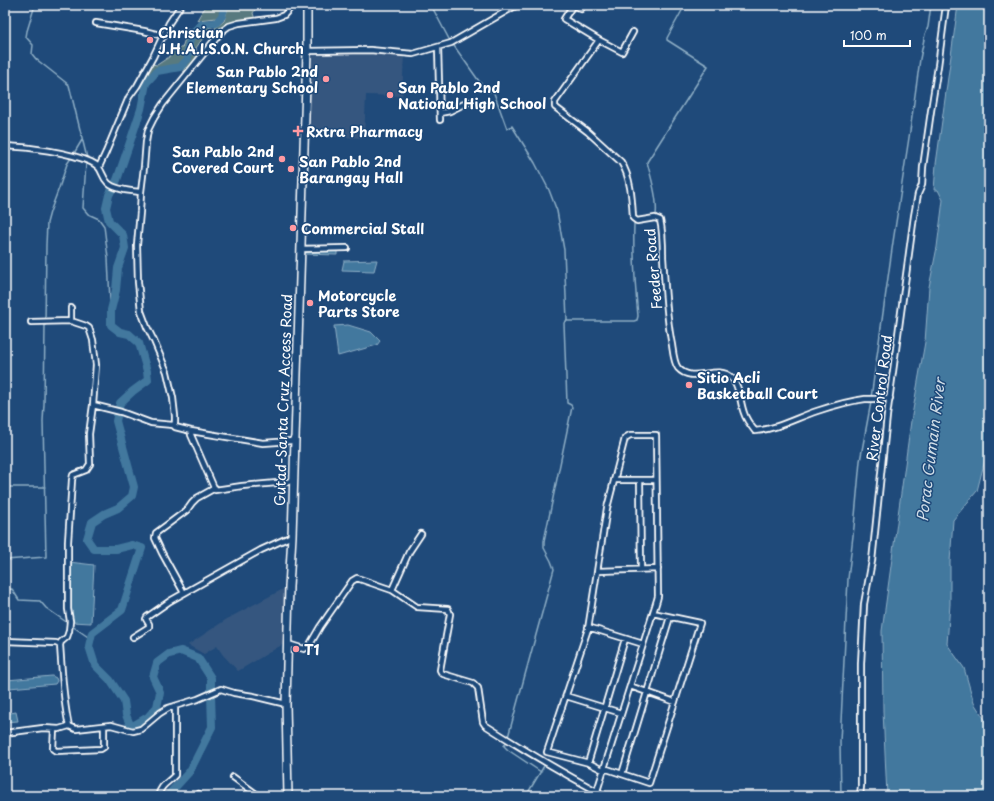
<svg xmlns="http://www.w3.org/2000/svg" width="994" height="801" font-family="'Playpen Sans',sans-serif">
<rect width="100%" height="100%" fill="#1f4a7a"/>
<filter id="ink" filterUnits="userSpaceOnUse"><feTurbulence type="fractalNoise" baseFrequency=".025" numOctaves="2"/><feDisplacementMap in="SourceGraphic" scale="8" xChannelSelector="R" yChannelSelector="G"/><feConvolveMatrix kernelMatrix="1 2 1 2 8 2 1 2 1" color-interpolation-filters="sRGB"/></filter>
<g filter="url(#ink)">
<path fill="#36577f" d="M344 51 404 54 402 96 366 95 364 138 307 136 310 52Z
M287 587 285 643 238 671 223 655 217 646 204 654 188 645 227 619Z"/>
<path fill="#587a7f" stroke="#acbcbf" d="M206 5H222L220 14 217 18 197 20Z
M229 5H253L256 8 253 13 255 20 239 22 218 35 212 31 205 35 196 48 197 52 201 55 186 73 183 71 190 60 193 34 203 25 214 29 224 21Z
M188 29 185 58 178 65 154 70 143 82 152 64 157 65 169 57 173 47 182 48Z"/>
<path fill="#42789e" stroke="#8eaec5" d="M958 5H989V444L977 491 953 520 950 562V604L947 644 964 668 974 703 989 726V796H887L883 711 882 631 911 421 925 342 929 287 937 247 943 200 938 190H934L936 164Z
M304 245 337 246V255L303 254Z
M377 260 374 271 342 270 344 261Z
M348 325 371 332 380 341 377 345 338 356 334 326Z
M69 562 94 565 91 623 71 622 70 609Z
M52 676 56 678 57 681 55 684 9 688 6 685V681L7 680Z
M16 712 18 721 5 722V714Z"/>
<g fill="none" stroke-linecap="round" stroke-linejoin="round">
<path stroke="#8eaec5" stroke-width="1.5" d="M35 5 27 31 26 37 33 45 32 54 36 59 69 85 87 158
M431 5 450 41
M452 43 486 91 488 92 492 91 494 93 507 129 512 126 535 163 549 190 557 211 564 250 567 320 564 323 567 403 571 405 572 407 544 541V548L551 561 554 569 508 737
M73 155 82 140
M86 163 83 208 88 214 99 219 104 226 108 258 110 302 112 306
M652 216 656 215C658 200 651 177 647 162L708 66 667 40V38L685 5
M566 321H634L637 320 638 316C635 285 633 255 634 224L635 220
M871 398 893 242 910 131 920 59 925 34 928 27 931 5
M5 487H45
M5 560 46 557 43 421 44 404 46 245 47 223 50 212 59 188 67 164 71 158
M5 590 12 589 19 600 40 601 46 608 91 639
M507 741 504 746 508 750 541 772
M526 796 544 766
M841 796 840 742 848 579 854 527 860 461 871 402"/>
<path stroke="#42789e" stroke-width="8" d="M211 691V678L198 658 181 651 169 654 157 663 153 677 160 692 157 707 148 717 131 727 126 715 124 701 110 680 95 665 89 646 92 633 122 610 142 548 132 545 116 549H94L87 539 92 522 104 514 118 508 132 496 134 487 116 421 120 403 133 391 148 380 147 371 139 343 129 334 120 332 111 325V310L116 290 118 268 125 248 123 235 109 221 106 208 109 195 117 180 128 148 141 109 146 83 157 71 180 67 188 59V48L192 33 202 24 216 23 222 16 225 5
M169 796 170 793 190 771 212 727 211 695"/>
<g stroke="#fff" stroke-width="8">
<path id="street" d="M573 5 564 19 599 40 555 102V107L588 132 621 162C631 177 632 200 633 218L637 221 655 218 660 220C663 232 663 245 663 257 665 286 666 316 672 345 673 352 674 363 678 368 693 385 717 363 732 378 740 386 740 403 744 413 746 420 751 426 755 431 777 429 796 418 817 411 832 406 849 401 865 399 873 399 882 399 890 398
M574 5 581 9
M96 23 144 31 164 36
M599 40 622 52 633 32
M438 47 440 120
M307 51 370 50 413 54 451 43 517 5
M440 113 450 111 468 102
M5 146C29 147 68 152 91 162 104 168 100 175 108 183 115 190 132 191 141 192L144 167 146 142 148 130 154 118 163 104 213 42 222 31 229 26 239 23 276 18 284 15 293 5
M99 167 106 152 129 97 137 86 153 57 169 23 181 5
M141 192 140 212 137 245 138 282 141 311 147 327 154 341 167 372 173 398 175 416V423L173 425
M301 249 347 248
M71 308V321L86 326 89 328 93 340 96 365 93 405 121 412 151 423 173 425 175 427 191 431 263 443 291 441 295 437
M31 322 71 321
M191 431V435L215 490 242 486 288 482 294 479
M614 480H656
M640 480 641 569
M598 571 658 569
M392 590 409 552 421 534
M184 593 162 553 155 538 156 533 187 510 192 503 197 498 215 488
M588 627 643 644
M133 637 149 627V624L146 619 147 617 170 601 261 550 292 536
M5 641 56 643 60 645C62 672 63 700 69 726L76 729 111 725 133 731 141 729 160 713 168 708 198 699 221 689 234 693 253 696 286 704
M288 644 304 649 309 646 320 627 352 581 357 578 392 590 417 607 448 609 450 614 440 670 441 672 443 674 473 683 478 688 483 722 485 725C524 750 564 774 606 796
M60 645 61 642 67 637 69 631 70 621 68 609V542L72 480 73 475 86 470 90 464 89 434 93 405
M630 686 675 702
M566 696 621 713
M54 729 53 749 56 751 101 749 104 747V726
M5 733 43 728 59 729 69 726
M588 763 625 639
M604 768 649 783 700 623 653 613
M622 774 670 617
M233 777 259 796
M597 791 657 600 658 596 656 435H630L625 438 607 508 588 629 547 752 589 763 603 770
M158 796C162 783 167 784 175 775V706
M198 796 199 794
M860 796 861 786V664L864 604 872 561 887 416 914 216 918 194 922 185 923 167 932 104 938 66 946 5"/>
</g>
<g stroke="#fff" stroke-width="10">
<path id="secondary" d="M288 796 286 704 289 587 292 536 307 51V5"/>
</g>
<use href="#street" stroke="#1f4a7a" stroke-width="4.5"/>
<use href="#secondary" stroke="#1f4a7a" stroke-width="7"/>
</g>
</g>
<g fill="#ff9aa2" stroke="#1f4a7a" stroke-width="1.5">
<circle cx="150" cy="40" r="4"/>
<circle cx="326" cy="79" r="4"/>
<circle cx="390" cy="95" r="4"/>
<path d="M296 125h4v4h4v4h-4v4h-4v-4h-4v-4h4z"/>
<circle cx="282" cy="159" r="4"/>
<circle cx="291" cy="169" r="4"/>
<circle cx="293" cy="228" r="4"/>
<circle cx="310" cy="303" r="4"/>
<circle cx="689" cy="385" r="4"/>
<circle cx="296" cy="649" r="4"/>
</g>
<g text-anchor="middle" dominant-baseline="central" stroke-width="3" stroke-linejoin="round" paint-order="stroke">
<g font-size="14" font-weight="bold" fill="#fff" stroke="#1f4a7a" text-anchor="start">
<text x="158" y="32">Christian<tspan x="158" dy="16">J.H.A.I.S.O.N. Church</tspan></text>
<text x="318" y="71" text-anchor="end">San Pablo 2nd<tspan x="318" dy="16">Elementary School</tspan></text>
<text x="398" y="87">San Pablo 2nd<tspan x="398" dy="16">National High School</tspan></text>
<text x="306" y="131">Rxtra Pharmacy</text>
<text x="274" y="151" text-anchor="end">San Pablo 2nd<tspan x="274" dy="16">Covered Court</tspan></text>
<text x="299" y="161">San Pablo 2nd<tspan x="299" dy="16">Barangay Hall</tspan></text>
<text x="301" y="228">Commercial Stall</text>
<text x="318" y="295">Motorcycle<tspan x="318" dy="16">Parts Store</tspan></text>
<text x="697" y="377">Sitio Acli<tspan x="697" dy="16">Basketball Court</tspan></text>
<text x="304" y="649">T1</text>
</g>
<g font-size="14" fill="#fff" stroke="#1f4a7a">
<text transform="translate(653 269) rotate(-95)">Feeder Road</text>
<text transform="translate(879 398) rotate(-83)">River Control Road</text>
<text transform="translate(283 400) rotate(-88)">Gutad-Santa Cruz Access Road</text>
</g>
<g font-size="15" font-style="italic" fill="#d0dde7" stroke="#1f4a7a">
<text transform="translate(930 450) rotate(-83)">Porac Gumain River</text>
</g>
</g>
<rect width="994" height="801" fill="none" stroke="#1f4a7a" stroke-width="20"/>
<rect x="10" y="10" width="974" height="781" fill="none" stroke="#fff" stroke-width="1.5" filter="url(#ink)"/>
<path d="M844 40v6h66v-6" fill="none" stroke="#ffffff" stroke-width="2"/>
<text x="850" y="40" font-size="12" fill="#ffffff" stroke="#1f4a7a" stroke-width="3" paint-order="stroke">100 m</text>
</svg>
